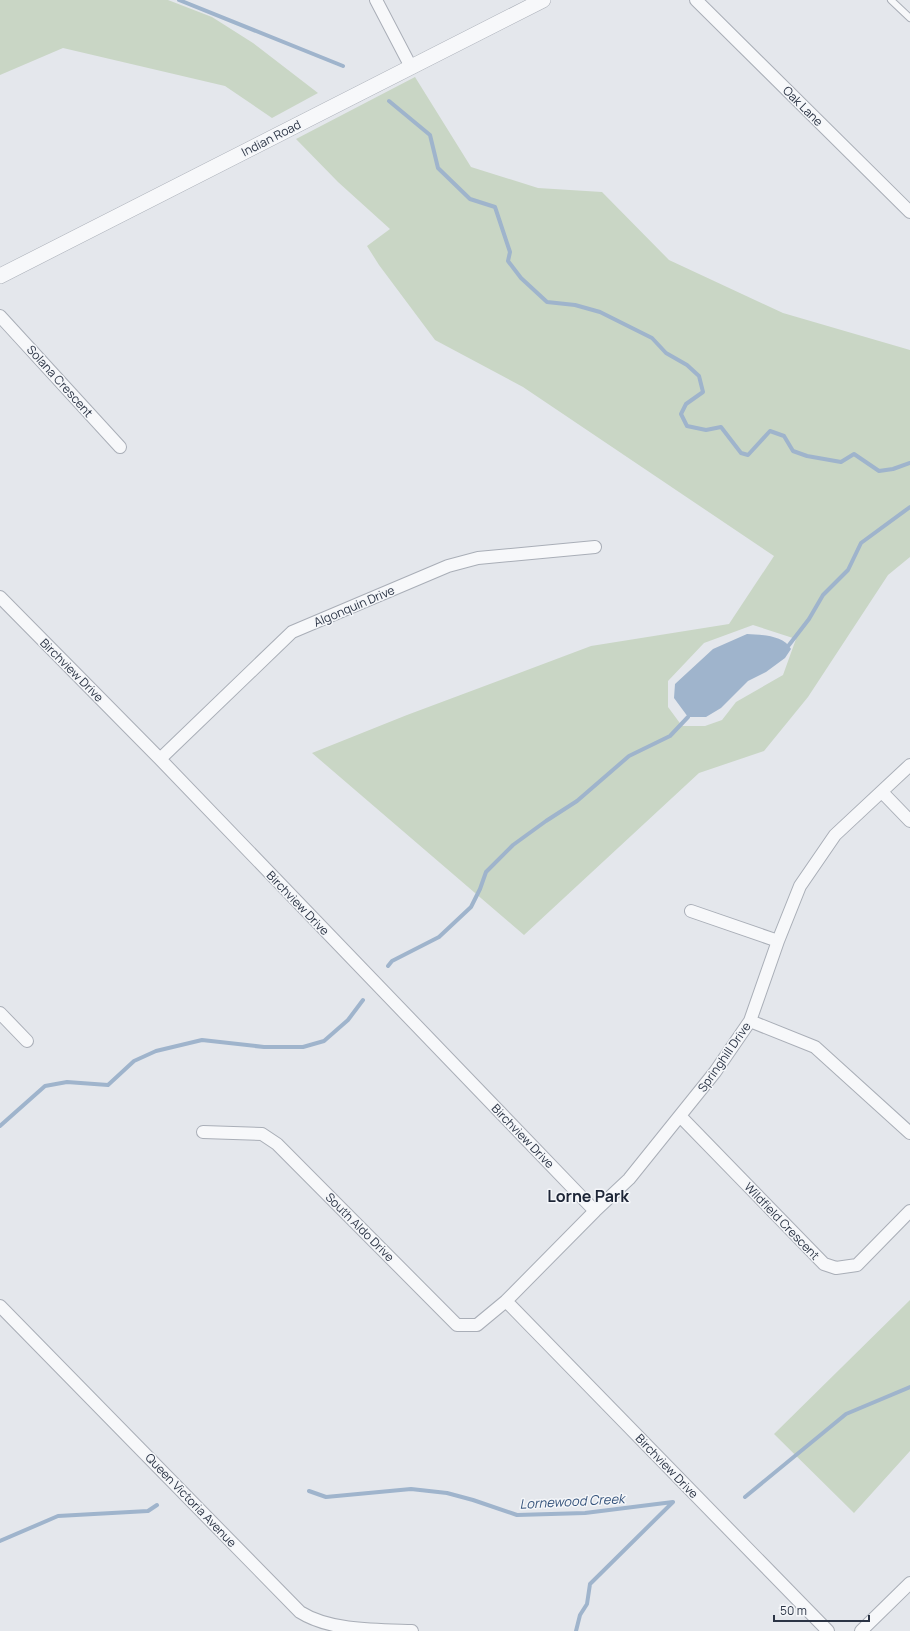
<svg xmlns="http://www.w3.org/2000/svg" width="910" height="1631" font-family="Manrope,sans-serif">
<rect width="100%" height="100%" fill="#e4e7ec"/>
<path fill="#c9d6c5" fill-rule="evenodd" d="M0 0H168L212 17 253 43 318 93 272 118 225 86 63 48 0 75Z
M415 77 471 167 538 188 602 192 669 260 783 313 910 350V557L888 575 808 697 764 751 699 773 524 935 312 753 407 715 591 646 729 624 774 556 523 387 435 340 379 265 367 246 390 229 338 182 296 139ZM753 625 796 639 783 675 736 702 722 720 705 726H682L668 707V681L704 643Z
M910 1300V1451L854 1513 774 1434Z"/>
<path fill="#9fb4cc" d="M747 634C761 635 783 635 791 649L785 658 766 672 748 681 721 708 706 717H688L674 698 675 684 713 649Z"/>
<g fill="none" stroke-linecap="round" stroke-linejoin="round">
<path stroke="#9fb4cc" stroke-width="4" d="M179 0 343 66
M389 101 430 135 438 168 470 199 495 207 510 252 508 261 521 278 547 302 575 305 600 312 652 338 666 353 687 365 699 376 703 392 686 404 681 414 687 426 706 430 721 427 741 453 748 455 770 431 784 436 793 451 807 456 841 462 854 454 879 471 893 469 910 463
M789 645 809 619 823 595 848 570 861 543 910 507
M388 966 392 961 439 937 471 907 480 889 486 872 513 845 546 821 577 801 629 756 670 736 688 717
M0 1126 45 1086 67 1082 108 1085 134 1061 156 1051 202 1040 264 1047H303L324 1041 348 1020 363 1000
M309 1491 326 1497 411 1489 447 1493 473 1500 517 1515 585 1513 673 1502
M745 1497 846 1414 910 1387
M0 1541 58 1516 148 1511 157 1505
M576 1631 580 1615 587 1604 590 1584 673 1502"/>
<g stroke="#a9aeb7" stroke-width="8">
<path id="service" d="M891 0 910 18"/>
</g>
<g stroke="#a9aeb7" stroke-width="14">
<path id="minor" d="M376 0 411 67
M696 0 910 212
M0 316 120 447
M0 597 160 759 595 1211
M160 759 292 632 448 566 478 558 595 547
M882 792 910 821
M691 911 778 941
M0 1013 27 1041
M750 1021 815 1047 910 1133
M680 1116 824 1264 836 1268 857 1265 910 1211
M203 1132 262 1134 277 1144 457 1325H477L506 1301 595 1211 629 1179 715 1072 750 1021 778 941 800 886 835 835 910 765
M506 1301 828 1631
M0 1306 300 1612C330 1631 376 1630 412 1631
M861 1631 910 1583"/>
</g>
<g stroke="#a9aeb7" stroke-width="16">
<path id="tertiary" d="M0 276 543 0"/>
</g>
<use href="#service" stroke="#f7f8fa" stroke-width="6"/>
<use href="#minor" stroke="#f7f8fa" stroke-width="12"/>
<use href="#tertiary" stroke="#f7f8fa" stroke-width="15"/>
</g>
<g text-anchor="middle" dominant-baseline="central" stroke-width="3" stroke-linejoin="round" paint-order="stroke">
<g font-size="12" fill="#2b3445" stroke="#f4f6f9">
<text transform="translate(803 106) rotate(45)">Oak Lane</text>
<text transform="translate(271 138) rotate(-27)">Indian Road</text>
<text transform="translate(60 381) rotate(48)">Solana Crescent</text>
<text transform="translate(354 606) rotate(-23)">Algonquin Drive</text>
<text transform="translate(72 670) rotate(45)">Birchview Drive</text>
<text transform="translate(298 903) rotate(46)">Birchview Drive</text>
<text transform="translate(724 1057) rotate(-55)">Springhill Drive</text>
<text transform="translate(523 1136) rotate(46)">Birchview Drive</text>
<text transform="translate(782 1221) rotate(46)">Wildfield Crescent</text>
<text transform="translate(360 1227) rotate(45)">South Aldo Drive</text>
<text transform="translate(667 1466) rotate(46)">Birchview Drive</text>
<text transform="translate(191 1500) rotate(46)">Queen Victoria Avenue</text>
</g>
<g font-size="13" font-style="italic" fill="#34527a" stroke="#f4f6f9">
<text transform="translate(572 1501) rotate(-3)">Lornewood Creek</text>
</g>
<g font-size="16" font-weight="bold" fill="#1d2536" stroke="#f4f6f9">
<text x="588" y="1196">Lorne Park</text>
</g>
</g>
<path d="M774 1615v6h95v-6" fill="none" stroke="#2b3445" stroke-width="2"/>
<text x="780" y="1615" font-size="12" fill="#2b3445" stroke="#f4f6f9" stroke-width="3" paint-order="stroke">50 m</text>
</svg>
